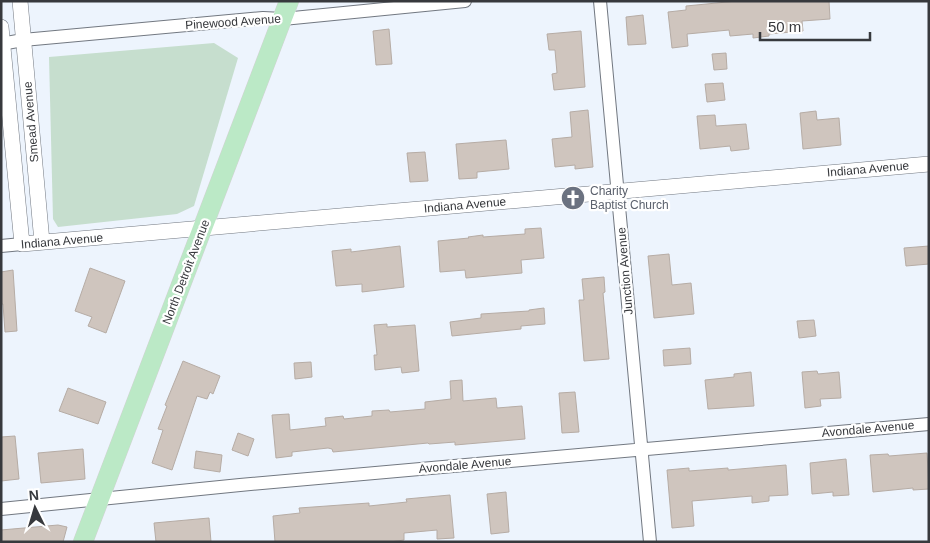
<svg xmlns="http://www.w3.org/2000/svg" width="930" height="543" font-family="Helvetica,sans-serif">
<rect width="100%" height="100%" fill="#edf4fd"/>
<path fill="#c6dece" d="M214 43 238 58 194 206 177 214 58 227 53 219 49 57Z"/>
<path fill="#cfc5be" stroke="#b6aca5" d="M737 1H829L830 19 802 21 803 31 769 34V36L753 38V34L730 36 729 30 687 34 688 46 672 48 668 12 686 10V6Z
M643 15 646 44 628 45 626 17Z
M389 29 392 64 376 65 373 31Z
M581 31 585 87 554 90 552 74 557 73 555 50H549L547 34Z
M726 53 727 69 714 70 712 54Z
M723 83 725 100 707 102 705 84Z
M588 110 593 167 575 169V165L555 167 552 139 572 137 570 112Z
M816 111 817 120 839 118 841 145 803 149 800 113Z
M715 115 716 126 746 124 749 149 731 151 730 146 700 149 697 116Z
M506 140 509 169 477 172V178L459 179 456 144Z
M425 152 428 181 410 182 407 153Z
M541 228 544 258 521 260 522 273 466 278 465 270 440 272 438 241 469 238 468 237 483 235V237L525 234V229Z
M400 246 404 287 362 292V284L336 286 332 251 351 249V252Z
M929 246V264L906 266 904 248Z
M669 254 672 285 691 283 694 314 654 318 648 256Z
M90 268 125 281 106 333 88 326 92 317 75 311Z
M13 270 17 331 5 332 3 304H1V272Z
M604 277 605 292 603 293 609 359 584 361 579 300H584L582 279Z
M544 308 545 324 521 326V329L452 336 450 322 481 318V314L529 311V310Z
M814 320 816 336 799 338 797 321Z
M387 324V327L415 325 419 371 402 373 401 367 375 370 374 355H377L374 325Z
M690 348 691 364 664 366 663 350Z
M183 361 220 376 213 394 210 392 207 399 197 396 172 470 152 463 163 430 158 429 167 406 165 405Z
M311 362 312 377 295 379 294 363Z
M817 371 818 374 839 372 841 398 820 399 821 406 805 408 802 372Z
M751 372 754 406 708 409 705 380 734 377V374Z
M462 380 463 401 496 398 497 408 522 406 525 439 455 445V442L429 444 428 443 333 452 332 449 328 448 292 452V456L276 458 272 415 289 414 290 430 326 426 325 418 343 416 344 419 372 416V411L389 410 390 412 425 409V402L451 399 450 381Z
M68 388 106 402 98 424 59 411Z
M575 392 579 432 562 433 559 393Z
M238 433 254 439 248 456 232 450Z
M15 436 19 479 1 481V437Z
M83 449 85 479 41 483 38 453Z
M196 451 222 455 220 472 194 468Z
M927 453 929 489 913 490V488L873 492 870 455 888 454 889 456Z
M846 459 849 495 833 496V492L812 494 810 463Z
M786 465 788 495 769 496V501L752 503V496L692 501 694 526 672 528 667 470 689 468V471L728 468V470Z
M506 492 509 532 491 534 487 494Z
M450 495 454 538 437 539V530L404 533V540L390 542H275L273 516 300 513 299 508 369 503V506L407 502 406 499Z
M209 518 211 542H156L154 523Z
M58 525 67 527 63 542H1V530Z"/>
<g fill="none" stroke-linecap="round" stroke-linejoin="round">
<g stroke="#727881" stroke-width="14">
<path id="minor" d="M600 1 650 542
M1 44 23 40 263 18 283 19 465 1
M1 246 22 244
M1 509 240 485 929 424"/>
</g>
<g stroke="#727881" stroke-width="16">
<path id="tertiary" d="M20 1 42 242
M1 27 22 244 929 164"/>
</g>
<g stroke="#d3d3d4" stroke-width="20">
<path id="primary" d="M83 542 289 1"/>
</g>
<use href="#minor" stroke="#fff" stroke-width="12"/>
<use href="#tertiary" stroke="#fff" stroke-width="15"/>
<use href="#primary" stroke="#bbe9c6" stroke-width="19"/>
</g>
<defs>
<g id="church-disc" transform="scale(1.25)"><circle r="9.5" fill="#6b7280" stroke="#fff"/><path d="M-1.2-6h2.4v3.5h3.3v2.4h-3.3V6h-2.4V-.1h-3.3v-2.4h3.3Z" fill="#fff"/></g>
</defs>
<g fill-rule="evenodd">
<use href="#church-disc" x="573" y="198"/>
</g>
<g text-anchor="middle" dominant-baseline="central" stroke-width="4.5" stroke-linejoin="round" paint-order="stroke">
<g font-size="12" fill="#37393d" stroke="#fff">
<text transform="translate(233 22) rotate(-4)">Pinewood Avenue</text>
<text transform="translate(31 122) rotate(-95)">Smead Avenue</text>
<text transform="translate(868 169) rotate(-5)">Indiana Avenue</text>
<text transform="translate(465 205) rotate(-5)">Indiana Avenue</text>
<text transform="translate(62 241) rotate(-5)">Indiana Avenue</text>
<text transform="translate(625 271) rotate(-95)">Junction Avenue</text>
<text transform="translate(186 272) rotate(-69)">North Detroit Avenue</text>
<text transform="translate(868 429) rotate(-5)">Avondale Avenue</text>
<text transform="translate(465 465) rotate(-5)">Avondale Avenue</text>
</g>
<g font-size="12" fill="#5b616d" stroke="#fff" text-anchor="start">
<text x="590" y="191">Charity<tspan x="590" dy="14">Baptist Church</tspan></text>
</g>
</g>
<rect width="930" height="543" fill="none" stroke="#37393d" stroke-width="5"/>
<g transform="translate(35 508) rotate(355)" stroke="#ffffff" stroke-width="4" paint-order="stroke">
<path d="M0-4L9 19L0 12L-9 19Z" fill="#37393d"/>
<text y="-8" font-size="14" font-weight="bold" text-anchor="middle" fill="#37393d">N</text>
</g>
<path d="M760 32v8h110v-8" fill="none" stroke="#37393d" stroke-width="2.5"/>
<text x="768" y="32" font-size="15" fill="#37393d" stroke="#ffffff" stroke-width="4" paint-order="stroke">50 m</text>
</svg>
